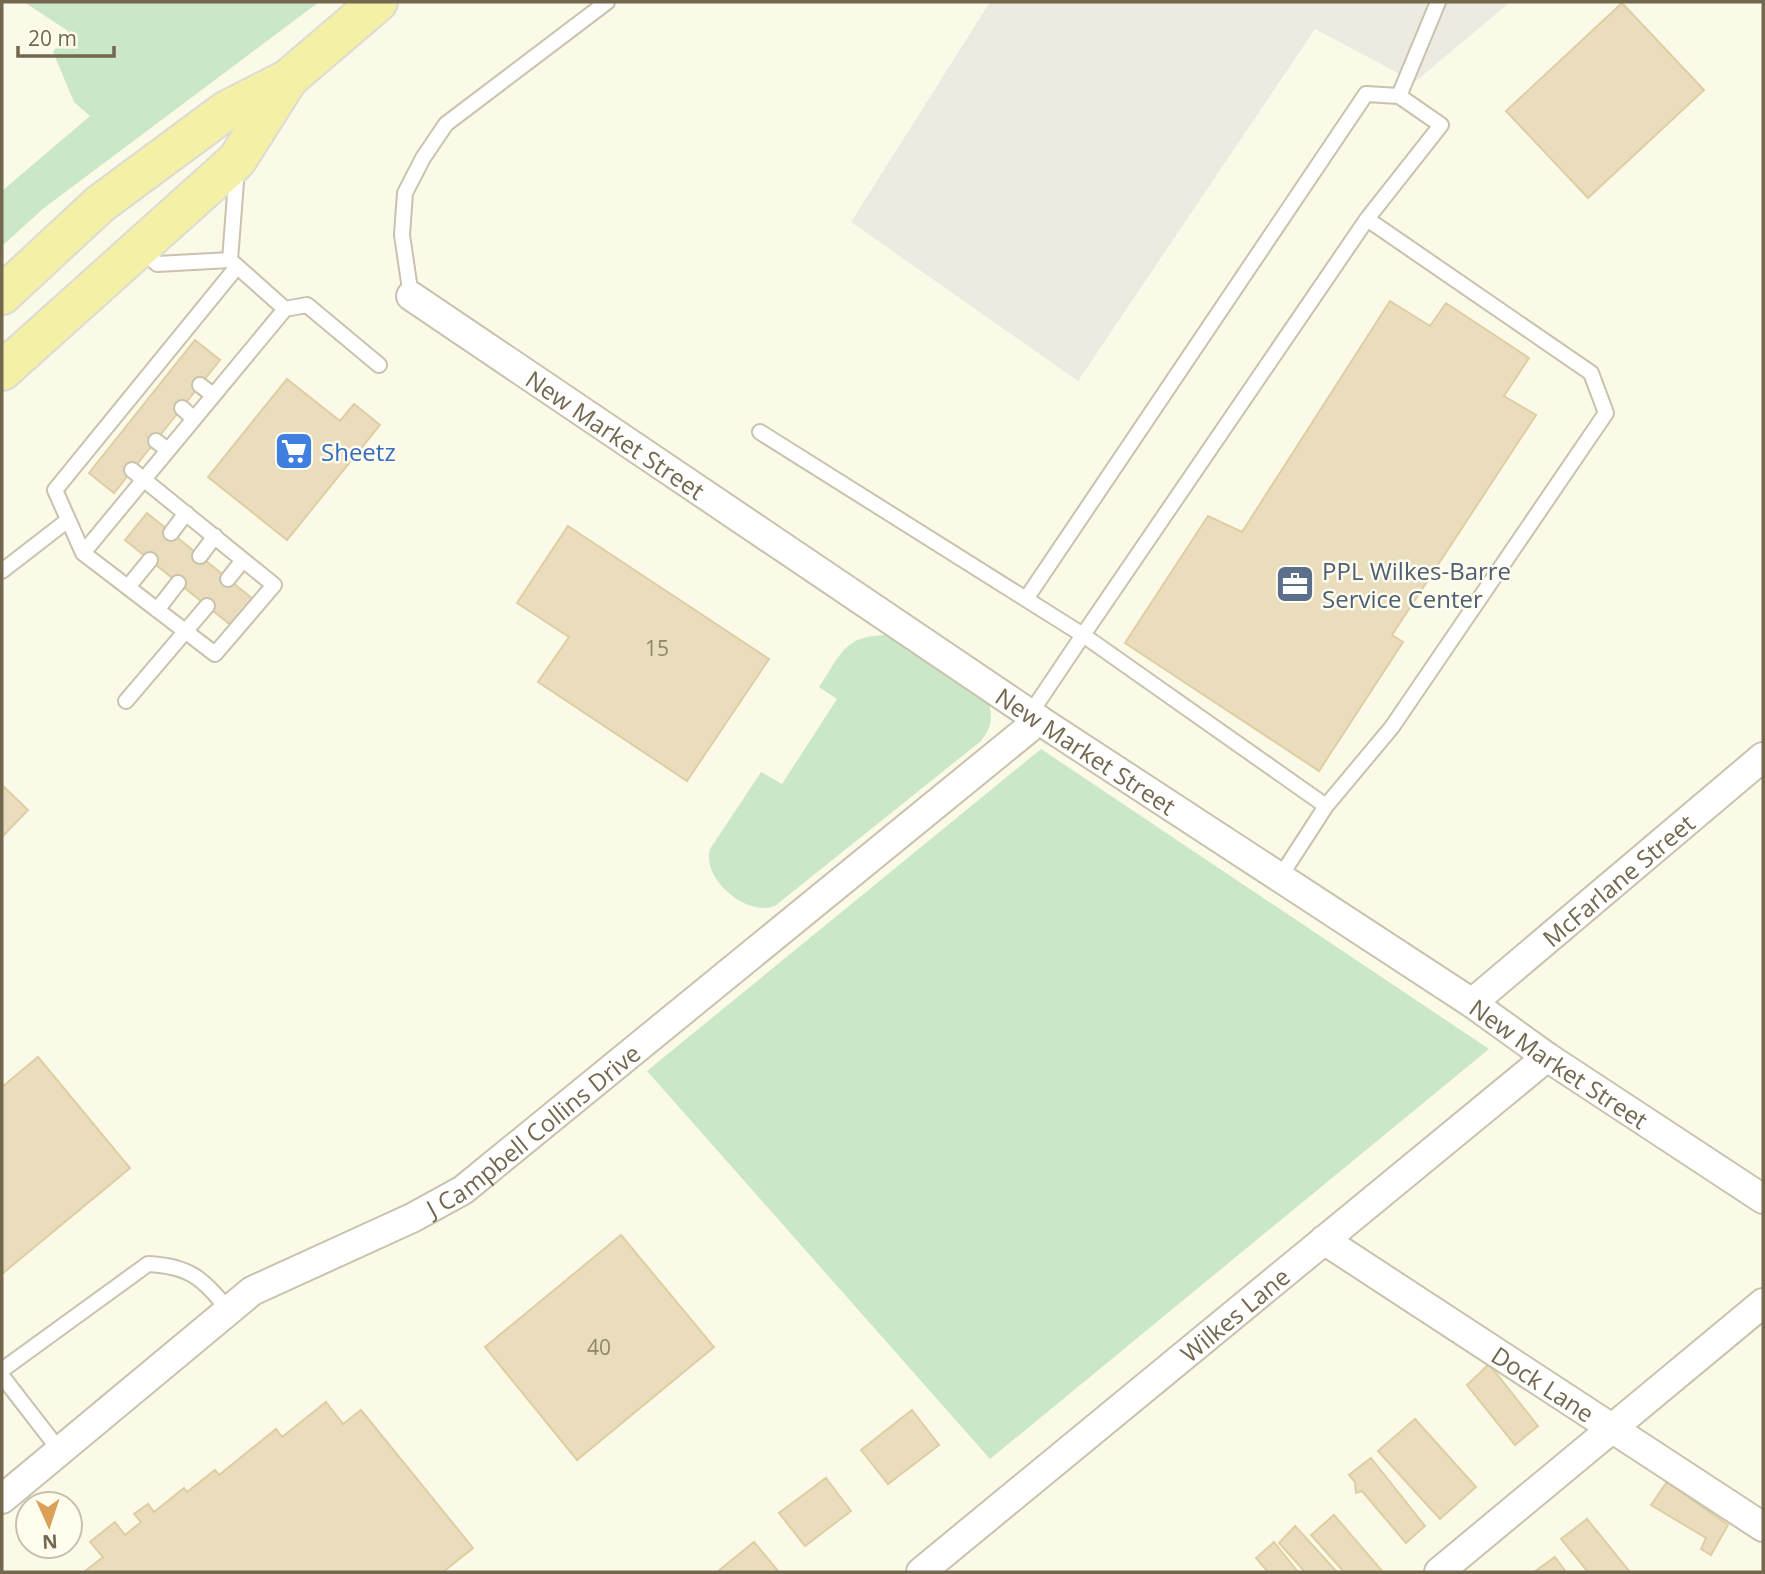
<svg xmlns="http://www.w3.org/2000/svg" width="1765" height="1574" font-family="'Open Sans',sans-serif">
<rect width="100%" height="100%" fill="#fbfae8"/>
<path fill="#eceae1" d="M990 2H1510L1415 82 1315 29 1078 381 851 222Z"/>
<path fill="#cae8c7" d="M24 2H319L44 208 2 246V191L90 116 74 102 53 52 68 31Z
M885 635 899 639 989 704C993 719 991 728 981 741L775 906C747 917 701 879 710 849L761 772 782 784 837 699 819 687C841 655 843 636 885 635Z
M1041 749 1489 1049 990 1459 647 1071Z"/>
<path fill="#e9ddbd" stroke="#e0cea3" stroke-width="2" d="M1622 3 1704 90 1588 198 1506 111Z
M1390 301 1430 326 1446 303 1529 358 1504 396 1536 415 1392 635 1403 642 1319 771 1125 643 1208 516 1242 532Z
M195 340 220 360 114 493 89 473Z
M287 379 340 421 354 404 380 425 287 540 208 477Z
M147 513 254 600 232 626 125 540Z
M568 526 769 659 687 781 538 682 569 637 517 603Z
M2 785 28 810 2 837Z
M38 1057 130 1168 2 1274V1087Z
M621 1235 714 1347 577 1460 485 1347Z
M1489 1364 1538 1426 1515 1445 1467 1385Z
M326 1402 343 1424 361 1410 473 1548 443 1572H84L103 1557 90 1542 115 1522 125 1535 141 1522 134 1514 148 1504 154 1512 184 1488 187 1492 215 1470 219 1475 276 1429 282 1437Z
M912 1410 939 1445 888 1484 861 1450Z
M1415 1419 1476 1487 1440 1519 1378 1451Z
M1371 1458 1425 1526 1406 1543 1362 1491 1356 1493 1355 1482 1349 1475Z
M826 1478 851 1511 805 1546 779 1513Z
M1667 1482 1728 1525 1711 1555 1701 1549 1706 1538 1651 1505Z
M1334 1515 1383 1572H1344L1311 1535Z
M1587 1519 1630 1572H1588L1561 1539Z
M1295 1526 1337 1572H1305L1279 1543Z
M754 1542 779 1572H717Z
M1274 1542 1298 1572H1268L1256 1558Z
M1555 1557 1566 1572H1534Z"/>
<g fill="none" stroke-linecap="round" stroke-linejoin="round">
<g stroke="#c9c2ac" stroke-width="18">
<path id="lane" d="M1399 96 1438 2
M140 247 157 264 230 260
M411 296 402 235 405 193 423 158 446 124 607 2
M285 309 307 305 379 365
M200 385 213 395
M182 408 194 419
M760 432 1083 635 1367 219 1591 373 1606 413 1392 727 1326 806
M156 441 168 450
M132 470 274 585 215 654 83 553 55 490 236 268
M171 533 186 513
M83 553 285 309 230 260 237 169
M200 556 215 536
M2 571 68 520
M228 579 243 560
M128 587 150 560
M1026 599 1366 94 1399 96 1441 125 1367 219
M157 610 178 583
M126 701 207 606
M1030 714 1083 635 1326 806 1280 877
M2 1370 148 1264C191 1266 202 1279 229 1310
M2 1376 60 1451"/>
</g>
<g stroke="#c9c2ac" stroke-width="32">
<g id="street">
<path id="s1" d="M411 296 1039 720 1472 1003 1547 1057 1763 1199"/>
<path id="s2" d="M1472 1003 1763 757"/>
<path id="s3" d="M1324 1240 1763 1527"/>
<path id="s4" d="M2 1499 252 1291 412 1218 463 1190 1039 720"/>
<path id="s5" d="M921 1572 1547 1057"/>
<path d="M1439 1572 1763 1303"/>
</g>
</g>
<g stroke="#dddbd5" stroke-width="42">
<path id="primary" d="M2 295 100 204 227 110 288 79 378 2
M2 371 237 160 287 81"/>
</g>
<use href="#lane" stroke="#fff" stroke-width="14"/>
<use href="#street" stroke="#fff" stroke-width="28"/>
<use href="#primary" stroke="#f4f0a6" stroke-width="38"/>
</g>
<defs>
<g id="supermarket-square" transform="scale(2.0125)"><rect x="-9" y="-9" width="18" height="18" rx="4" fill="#3f7fe0" stroke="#fefdee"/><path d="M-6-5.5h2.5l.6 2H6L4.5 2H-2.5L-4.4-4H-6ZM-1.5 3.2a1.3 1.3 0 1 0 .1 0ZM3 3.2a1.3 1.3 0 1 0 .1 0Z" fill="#fff"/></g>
<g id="office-square" transform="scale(2.0125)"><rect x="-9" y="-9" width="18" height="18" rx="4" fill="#5c6f8a" stroke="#fefdee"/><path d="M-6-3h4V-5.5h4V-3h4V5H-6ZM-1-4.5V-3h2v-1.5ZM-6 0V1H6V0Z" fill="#fff"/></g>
</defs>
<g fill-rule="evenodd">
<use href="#supermarket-square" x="294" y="451"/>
<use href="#office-square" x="1295" y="584"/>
</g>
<g text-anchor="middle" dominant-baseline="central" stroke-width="5" stroke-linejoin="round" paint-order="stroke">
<g font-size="21" fill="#90846a">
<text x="657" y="648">15</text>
<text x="599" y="1347">40</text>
</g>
<g font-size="24" fill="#73674e" stroke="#fefdee">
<text stroke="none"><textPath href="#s1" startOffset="247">New Market Street</textPath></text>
<text stroke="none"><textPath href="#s1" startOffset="814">New Market Street</textPath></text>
<text stroke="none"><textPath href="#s2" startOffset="191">McFarlane Street</textPath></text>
<text stroke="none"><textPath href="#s1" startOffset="1381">New Market Street</textPath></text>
<text stroke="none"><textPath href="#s4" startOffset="651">J Campbell Collins Drive</textPath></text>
<text stroke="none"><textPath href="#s5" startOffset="406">Wilkes Lane</textPath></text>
<text stroke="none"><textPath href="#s3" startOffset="262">Dock Lane</textPath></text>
</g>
<g font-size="24" fill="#366cbe" stroke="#fefdee" text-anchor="start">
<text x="321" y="451">Sheetz</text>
</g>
<g font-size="24" fill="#4e5e75" stroke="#fefdee" text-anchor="start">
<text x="1322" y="570">PPL Wilkes-Barre<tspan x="1322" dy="28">Service Center</tspan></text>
</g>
</g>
<rect width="1765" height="1574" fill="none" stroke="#73674e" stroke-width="7"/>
<g transform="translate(49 1525) rotate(177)"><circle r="33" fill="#fefdee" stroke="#c6c1ae" stroke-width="2"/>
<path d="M0-5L12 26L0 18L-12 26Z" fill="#db9f57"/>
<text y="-10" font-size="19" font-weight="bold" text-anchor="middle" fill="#73674e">N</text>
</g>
<path d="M18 46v10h96v-10" fill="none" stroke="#73674e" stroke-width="3.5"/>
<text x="28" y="46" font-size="21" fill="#73674e" stroke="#fefdee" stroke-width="5" paint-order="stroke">20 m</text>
</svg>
